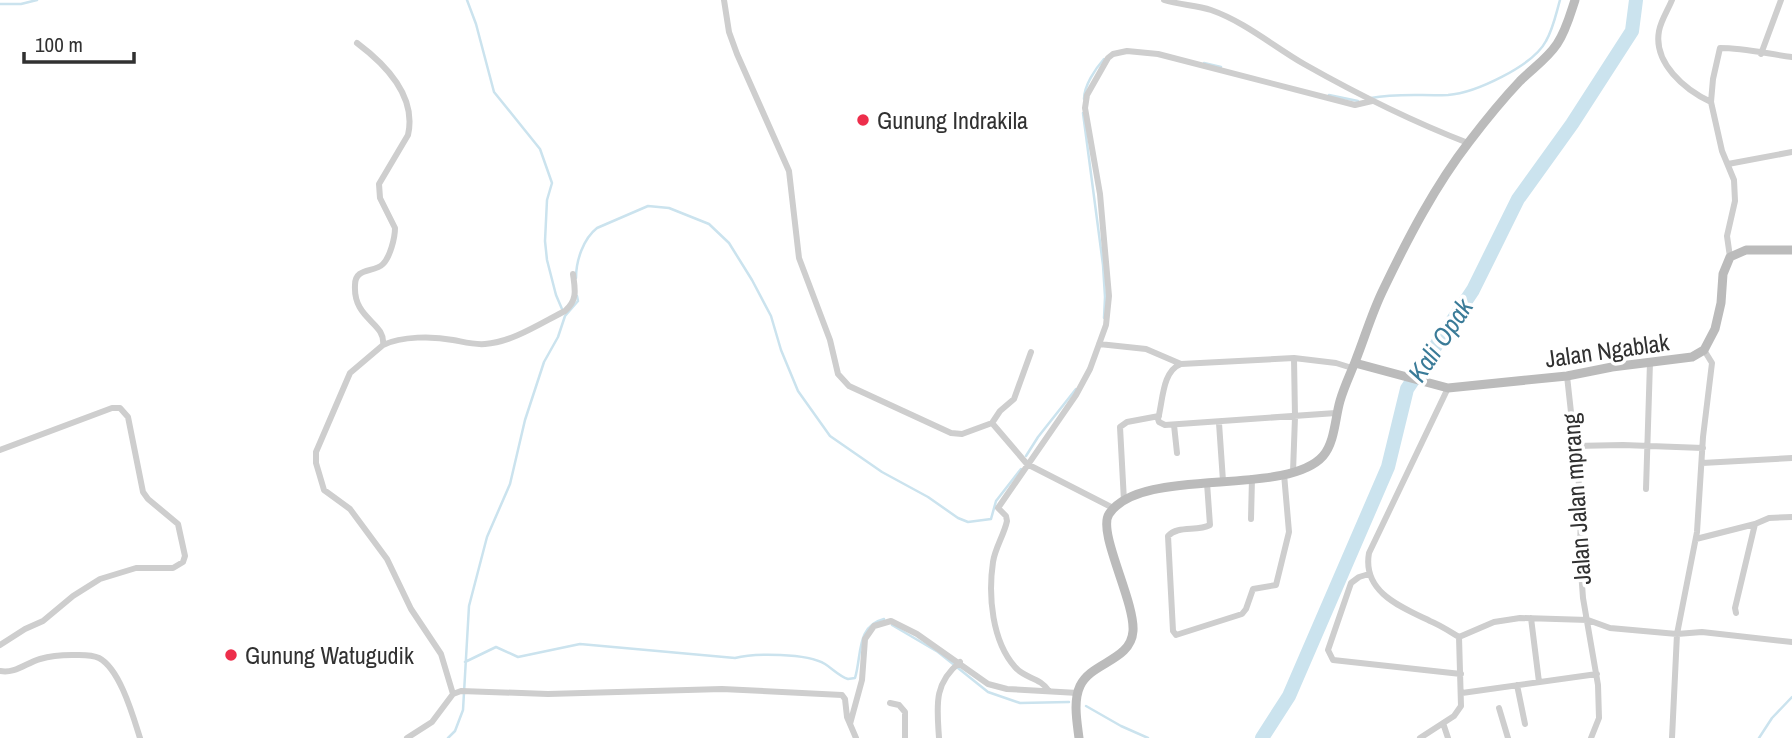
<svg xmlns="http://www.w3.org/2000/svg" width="1792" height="738" font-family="'Archivo Narrow',sans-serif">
<rect width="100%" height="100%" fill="#fff"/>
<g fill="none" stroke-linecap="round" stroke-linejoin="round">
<path stroke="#cbe3ee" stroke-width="2.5" d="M467 0 476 24 494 92 540 149 552 183 547 200 545 241 547 260 556 295 562 309
M0 4H21L37 0
M1204 63 1221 67
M1329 95 1358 101
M1371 98C1397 93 1422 96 1448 95 1475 93 1533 66 1546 41 1553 29 1556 14 1560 0
M1084 99C1084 86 1095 69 1104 59
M1083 113 1103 265 1105 297 1104 318
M576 278C576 261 583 239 597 228L648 206 669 208 709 224 729 243 752 280 771 316 781 350 798 391 830 436 882 472 928 497 958 518 968 522 991 519 996 501 1021 469
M1026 456 1038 437 1076 389
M892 625 938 652 988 692 1020 703 1069 702
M465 662 496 647 518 657 580 644 735 658C754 653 807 653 825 664 833 669 839 676 848 679L855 678C862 655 856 626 884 619
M1086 706 1121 726 1148 738
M448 738 455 731 463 710 469 606 487 537 510 484 525 420 544 362 558 337 565 316 578 301 577 296
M1759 738 1772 718 1792 697"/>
<path stroke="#cbe3ee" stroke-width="14" d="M1262 738 1289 696 1388 467 1407 389 1473 290 1518 199 1572 124 1632 31 1636 0"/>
<path stroke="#cecece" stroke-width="6" d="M724 0 729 32 737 54 789 171 799 258 830 340 838 374 849 386 951 433 962 434 992 423 1027 464 1113 508
M1164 0C1179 5 1196 5 1211 10 1245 22 1273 46 1304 64 1357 94 1411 121 1468 143
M1672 0C1668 10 1661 20 1659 31 1653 63 1685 90 1711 102
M357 43C385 64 417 96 408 135L379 184 380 198 395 228C395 238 390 257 383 264 374 273 355 267 355 285 353 320 386 322 383 345L350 373 316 452V463L324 490 350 509 387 559 411 609 441 654 453 694
M1761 54 1781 0
M1728 164 1792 152
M1730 257 1727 236 1735 201 1734 180 1722 151 1711 102 1713 79 1720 48C1744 48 1768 54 1792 57
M1099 344 1146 349 1181 364
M383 345C402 336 433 336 453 340 464 342 474 345 485 344 513 342 541 323 565 311 578 300 575 289 573 274
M1704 350 1712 363 1703 437 1697 532 1677 634 1702 632 1792 642
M1567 376 1581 503 1580 557 1583 598 1598 685 1599 718 1591 738
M1448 388 1369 553C1362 592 1401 607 1430 621 1440 625 1449 631 1459 637
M1336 413 1165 425 1159 422 1158 419C1163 401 1162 371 1181 364L1294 358 1336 363 1352 368
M992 423 1000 411 1014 399 1031 352
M1219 423 1223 481
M1174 425 1177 453
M1574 446 1623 445 1703 448
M0 450 112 408H120L128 417 143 492 148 499 178 524 185 556 183 562 173 568H136L100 579 73 596 43 621 25 629 0 645
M1702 463 1792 458
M1293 472 1295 417 1294 358
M1207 483 1210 525C1197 532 1178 525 1168 536L1173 631 1176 635 1242 614 1246 609 1253 589 1276 585 1289 532 1284 474
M1646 489 1650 362
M1124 501 1120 427 1127 422 1159 416
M1251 519 1252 478
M1696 539 1755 524
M1369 574 1359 577 1351 583 1328 650 1333 660 1461 674
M1736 613 1735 608 1755 524 1769 518 1792 517
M1531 618 1539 682
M1459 637 1494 622 1520 618 1588 620 1610 628 1677 634 1672 738
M0 671C15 674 26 663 40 659 50 656 62 655 72 655 81 655 91 654 99 658 120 669 133 716 140 738
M1517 685 1525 724
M1049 691C1040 677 1025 679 1015 667 992 641 988 596 993 562 995 548 1004 535 1007 521L1006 516 998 508 1076 395 1090 369 1106 325 1109 296 1100 194 1085 108 1087 95 1108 58 1113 54 1127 51 1158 54 1355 105 1372 101
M1462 693 1597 674
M890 703 899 705 905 712V738
M1499 708 1508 738
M1443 723 1448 738
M850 724 862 680 865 639 874 626 891 621 917 634 988 684 1007 689 1078 693
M407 738 432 722 453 694 461 691 548 694 722 689 842 695 845 699 847 717 856 738
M939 738C937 706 933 684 960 662
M1420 738 1454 716 1461 706 1459 637"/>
<path stroke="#bbb" stroke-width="9" d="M1355 363 1448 388 1567 376 1612 367 1692 357 1704 350 1715 329 1721 303 1723 274 1730 257 1746 250H1792
M1079 738C1077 722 1073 701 1080 686 1091 662 1131 661 1133 631 1135 601 1097 532 1109 514 1141 465 1286 498 1323 456 1335 442 1335 418 1340 401 1344 387 1350 375 1355 362 1365 337 1372 312 1384 288 1408 238 1435 186 1469 142 1485 121 1502 100 1520 81 1533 68 1547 59 1557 44 1566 31 1570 15 1575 0"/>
</g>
<g fill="#ed2e4b" stroke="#fff" stroke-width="2.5">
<circle cx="863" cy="120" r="7"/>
<circle cx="231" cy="655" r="7"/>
</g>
<g text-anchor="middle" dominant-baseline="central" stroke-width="7" stroke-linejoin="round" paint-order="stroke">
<g font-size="24" fill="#313131" stroke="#fff" text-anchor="start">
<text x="877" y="120">Gunung Indrakila</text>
<text x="245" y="655">Gunung Watugudik</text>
</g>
<g font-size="24" fill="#313131" stroke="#fff">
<text transform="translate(1607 350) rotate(-8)">Jalan Ngablak</text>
<text transform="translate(1576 499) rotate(-94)">Jalan Jalan mprang</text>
</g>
<g font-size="26" font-style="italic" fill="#3a7b98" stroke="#fff">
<text transform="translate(1440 340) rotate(-56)">Kali Opak</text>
</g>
</g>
<path d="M24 52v10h110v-10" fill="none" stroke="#313131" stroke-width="3.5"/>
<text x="35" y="52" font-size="21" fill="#313131" stroke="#ffffff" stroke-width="5" paint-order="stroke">100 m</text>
</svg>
